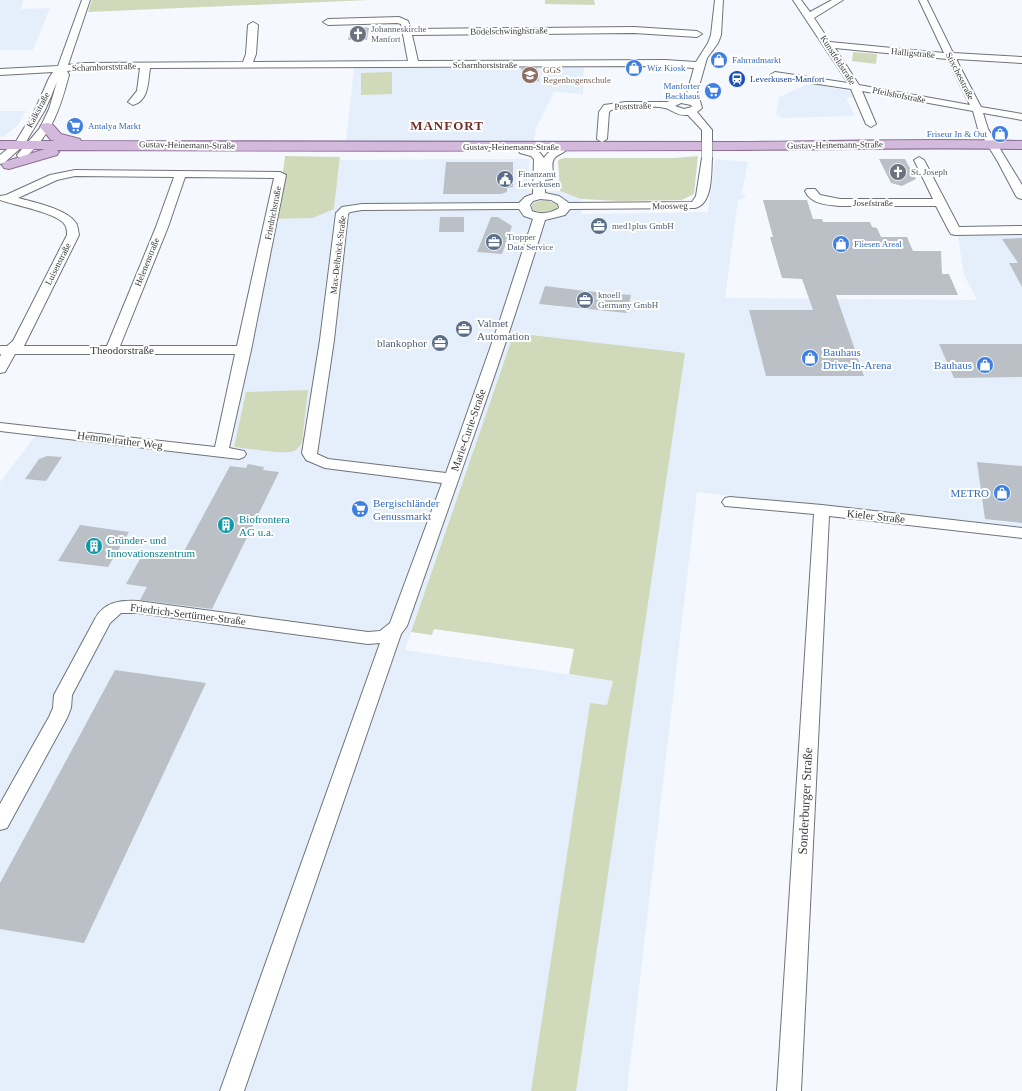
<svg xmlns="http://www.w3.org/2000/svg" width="1022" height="1091" font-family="Georgia,serif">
<rect width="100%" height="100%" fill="#f5f9ff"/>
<path fill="#e5effc" d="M0 0H23L21 9 50 8 33 50H0Z
M584 67 583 94 554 92 536 128 534 141H346L354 68Z
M810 83 850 91 853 97 846 98 855 116 782 118 776 114 779 97Z
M0 111H26L17 126 5 136 0 137Z
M529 159V191H560L581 199V214L708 212 715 159 748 162 742 193 746 197 738 201 725 298 977 300 964 275 957 229 1022 228V528L697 492 627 1091H574L636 677 514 333 405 650 613 681 607 705 590 703 531 1091H0V482L36 435 228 455 277 219 313 218 334 209 340 160Z"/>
<path fill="#d1d9bb" d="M92 0H369L88 12Z
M545 0H594L595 5 545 4Z
M853 52 877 54 876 64 852 61Z
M392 72V94L361 95V73Z
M285 156 340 157 334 209 313 218 277 219Z
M698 156 694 194 682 200 620 201 581 199 560 191 558 160 564 158H674Z
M545 200 557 204V209C550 215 538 215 532 208L533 203Z
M514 333 685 353 576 1091H531L590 703 607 705 613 681 569 674 574 649 434 629 432 635 411 632Z
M308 390 302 442C300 446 298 449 294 451 282 455 247 448 234 447L246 392Z"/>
<path fill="#bac0c6" d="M358 26 369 28 367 40H348L351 28Z
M521 68H537L539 81 526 82Z
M879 159H905L916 179 902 186 891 183Z
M446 162H513V187L507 188V192L501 194H443Z
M763 200H807L813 219H822L823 222H870L872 227 877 228 881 237H907L913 251H941L942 274H949L958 295H836L864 376H766L749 310H813L802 279 782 278 770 237H773Z
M440 217H464V232H439Z
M491 217H498L512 226 502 254 477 252Z
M1022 238V287L1009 263H1018L1002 239Z
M545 286 585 291 631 295 627 313 539 304Z
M939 344H1022V377L954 378Z
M47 456 62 457 46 481 25 479 39 459Z
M977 462 1022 466V523L985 519Z
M248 464 264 467 263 470 279 472 212 609 140 600 147 587 126 584 145 550 182 555 230 466 246 468Z
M80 525 129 532 108 567 58 561Z
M115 670 206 683 84 943 0 929V883Z"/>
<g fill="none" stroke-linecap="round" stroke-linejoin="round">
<g stroke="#6f747a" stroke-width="2">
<path id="minor" d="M82 0H90L68 65 83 63 243 62 246 54 248 25 253 22 258 25 256 54 253 62 408 61 401 24 397 23 328 25 323 22 328 19 399 17 408 21 411 29 634 27 697 31 702 34 697 37 634 33 412 35 418 61 665 60 696 62 708 43 711 35 715 0H723L721 35 718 43 707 58 697 93 693 99 700 101 702 108 697 112 712 130V141L711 143H703L702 141V130L688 115C676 116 673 110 665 108 655 105 622 108 611 110L609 112 607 139 602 142 597 139 599 112 604 105 626 102H667L676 98H684L687 93 694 68 665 66 150 68C148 81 149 101 133 105L128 102 137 91 140 68 83 69 67 71 69 75C60 109 52 133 26 157H18L17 155 40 128 49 109 57 82 45 110 24 145 4 163 0 164V155L15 143 35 110 49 78 53 72 0 75V69L58 66ZM681 103 691 105 692 107 684 109 675 106Z
M793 0H801L810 12 832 0H843L814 18 830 42 944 53 919 0H927L953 53 1022 57V63L956 59 981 107 1022 114V120L983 113 988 129 1022 185V199L1018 198 1016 196 998 162 978 129 973 111 862 91 876 124 871 127 866 124 851 89 772 77 770 75 775 72 848 83ZM835 48 947 59 970 105 859 85Z
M524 148 539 152 544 158C548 151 556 147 564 149L565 151C562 154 556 155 554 159 550 165 555 173 552 179L545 180V193L559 196 569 203 692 202 696 196 702 158 707 155 712 158C711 173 713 204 695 208L570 209 565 215 545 220C503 357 454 491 407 626L401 634 244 1091H220L380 643 368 644 138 613H121L110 623 72 695 71 708 67 718 7 828 0 830V804L49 717 53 708 54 695 95 619C104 602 120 600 138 601L368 632 380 631 390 623 442 483 325 468 306 460 302 453 320 340 336 213 342 207 362 204 519 203 525 197 533 194 534 159 531 156 520 153 519 151ZM540 199 551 200 558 204 559 208C551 213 541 215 532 211L530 205 533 201ZM519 209 524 216 533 219 500 320 446 473 328 459 317 454 334 340 348 214 350 212 362 210Z
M919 157 924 160 959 227 1022 226V234L955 235 951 234 949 231 936 206H840C827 205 811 204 805 191L807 189H815L820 195 840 199H933L914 160Z
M75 170 280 172 286 175 251 350 229 448 244 451 246 454 244 457 239 459 0 431V423L215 447 235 354H15L5 372 0 373V357L1 354H0V346H7L13 341 67 235C67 232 67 228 65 225 59 213 13 205 0 200V196L6 195 50 175ZM75 176 174 177 156 227 107 346H24L79 235C78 231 78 226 76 223 67 209 33 202 18 198L57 180ZM185 177 274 178 237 346H120L168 227Z
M730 497 822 505 1022 528V538L829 516 801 1091H777L814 514 725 506 722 502 725 498Z"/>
</g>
<g stroke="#8a6f95" stroke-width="2">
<path id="major" d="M47 123 52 124 61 134 80 139 81 141C293 142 504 142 715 142 817 142 920 138 1022 141V149C915 147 809 150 702 150 487 151 272 151 57 150L59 152 57 155 9 169 4 168 2 165 4 162 45 149H0V141H55L51 140 40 127 42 124Z"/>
</g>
<use href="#minor" fill="#fff" fill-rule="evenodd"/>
<use href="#major" fill="#d3b9dc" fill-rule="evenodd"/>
<g stroke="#6f747a" stroke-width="11" stroke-linecap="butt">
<path id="minor-bridge" d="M707 141V158"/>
</g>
<use href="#minor-bridge" stroke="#fff" stroke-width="10"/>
</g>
<defs>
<g id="church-disc" transform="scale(0.9)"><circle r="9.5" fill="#6b7280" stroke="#fff"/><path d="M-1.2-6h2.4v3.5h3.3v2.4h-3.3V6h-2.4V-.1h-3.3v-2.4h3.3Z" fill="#fff"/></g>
<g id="shop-disc" transform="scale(0.9)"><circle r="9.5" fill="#3f7fe0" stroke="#fff"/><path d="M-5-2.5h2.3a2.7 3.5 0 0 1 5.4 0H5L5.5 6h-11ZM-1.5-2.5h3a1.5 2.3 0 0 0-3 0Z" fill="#fff"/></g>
<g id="school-disc" transform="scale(0.9)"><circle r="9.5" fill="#8d6e63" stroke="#fff"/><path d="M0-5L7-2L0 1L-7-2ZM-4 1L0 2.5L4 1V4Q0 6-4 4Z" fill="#fff"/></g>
<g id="station-disc" transform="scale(0.9)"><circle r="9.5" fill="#1a4fb4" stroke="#fff"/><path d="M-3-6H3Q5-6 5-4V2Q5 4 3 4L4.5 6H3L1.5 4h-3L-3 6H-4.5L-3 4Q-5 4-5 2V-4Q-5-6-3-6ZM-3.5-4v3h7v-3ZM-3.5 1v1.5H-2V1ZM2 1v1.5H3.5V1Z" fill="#fff"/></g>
<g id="supermarket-disc" transform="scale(0.9)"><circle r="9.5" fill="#3f7fe0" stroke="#fff"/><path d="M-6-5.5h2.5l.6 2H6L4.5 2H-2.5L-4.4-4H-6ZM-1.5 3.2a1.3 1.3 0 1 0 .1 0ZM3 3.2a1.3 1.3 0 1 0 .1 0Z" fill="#fff"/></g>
<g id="civic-disc" transform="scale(0.9)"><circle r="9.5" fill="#5c6f8a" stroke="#fff"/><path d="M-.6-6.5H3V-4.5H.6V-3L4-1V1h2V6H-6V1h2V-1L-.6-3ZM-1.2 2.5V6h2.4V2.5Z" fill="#fff"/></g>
<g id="office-disc" transform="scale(0.9)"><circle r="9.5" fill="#5c6f8a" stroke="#fff"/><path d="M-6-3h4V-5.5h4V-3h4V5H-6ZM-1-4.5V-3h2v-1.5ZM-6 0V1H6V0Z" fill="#fff"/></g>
<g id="building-disc" transform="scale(0.9)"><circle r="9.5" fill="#0f9aa8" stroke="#fff"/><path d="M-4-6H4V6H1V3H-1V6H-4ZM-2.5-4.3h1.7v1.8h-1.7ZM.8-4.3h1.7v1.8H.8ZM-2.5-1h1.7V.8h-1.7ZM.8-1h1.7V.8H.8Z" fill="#fff"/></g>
</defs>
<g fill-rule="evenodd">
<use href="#church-disc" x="358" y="34"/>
<use href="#shop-disc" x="719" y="60"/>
<use href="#shop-disc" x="634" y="68"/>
<use href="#school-disc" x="530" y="75"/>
<use href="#station-disc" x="737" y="79"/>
<use href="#supermarket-disc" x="713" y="91"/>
<use href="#supermarket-disc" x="75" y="126"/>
<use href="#shop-disc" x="1000" y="134"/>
<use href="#church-disc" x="898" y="172"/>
<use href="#civic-disc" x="505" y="179"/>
<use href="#office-disc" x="599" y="226"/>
<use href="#office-disc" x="494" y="242"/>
<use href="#shop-disc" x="841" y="244"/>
<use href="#office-disc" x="585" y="300"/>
<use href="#office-disc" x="464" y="329"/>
<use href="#office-disc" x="440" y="343"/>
<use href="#shop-disc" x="810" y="358"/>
<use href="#shop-disc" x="985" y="365"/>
<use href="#shop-disc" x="1002" y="493"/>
<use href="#supermarket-disc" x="360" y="509"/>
<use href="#building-disc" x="226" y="525"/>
<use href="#building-disc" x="94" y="546"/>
</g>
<g text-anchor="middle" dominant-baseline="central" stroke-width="4" stroke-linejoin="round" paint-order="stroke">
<g font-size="9" fill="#5b616d" stroke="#fff" text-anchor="start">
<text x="371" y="29">Johanneskirche<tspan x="371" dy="10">Manfort</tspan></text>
<text x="911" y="172">St. Joseph</text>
</g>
<g font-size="9" fill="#383a3c" stroke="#fff">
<text transform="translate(509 31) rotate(-1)">Bodelschwinghstraße</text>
<text transform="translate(913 53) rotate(5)">Halligstraße</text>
<text transform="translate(838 60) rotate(57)">Kunstfeldstraße</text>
<text x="485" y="65">Scharnhorststraße</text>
<text transform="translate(104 67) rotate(-2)">Scharnhorststraße</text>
<text transform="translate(960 76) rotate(63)">Stixchesstraße</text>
<text transform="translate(899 95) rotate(11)">Pfeilshofstraße</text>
<text transform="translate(633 106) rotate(-2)">Poststraße</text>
<text transform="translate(38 110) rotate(-62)">Kalkstraße</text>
<text transform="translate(187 145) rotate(1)">Gustav-Heinemann-Straße</text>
<text transform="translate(835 145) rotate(-1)">Gustav-Heinemann-Straße</text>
<text x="511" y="147">Gustav-Heinemann-Straße</text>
<text x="873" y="203">Josefstraße</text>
<text transform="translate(670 206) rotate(-1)">Moosweg</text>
<text transform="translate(273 213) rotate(-79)">Friedrichstraße</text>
<text transform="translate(338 255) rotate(-83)">Max-Delbrück-Straße</text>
<text transform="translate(147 262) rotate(-68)">Helenenstraße</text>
<text transform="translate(58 264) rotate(-63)">Luisenstraße</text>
</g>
<g font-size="9" fill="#366cbe" stroke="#fff" text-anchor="start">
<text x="732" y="60">Fahrradmarkt</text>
<text x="647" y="68">Wiz Kiosk</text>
<text x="700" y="86" text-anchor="end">Manforter<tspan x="700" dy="10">Backhaus</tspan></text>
<text x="88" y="126">Antalya Markt</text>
<text x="987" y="134" text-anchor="end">Friseur In &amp; Out</text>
<text x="854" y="244">Fliesen Areal</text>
</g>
<g font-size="9" fill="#785e54" stroke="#fff" text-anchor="start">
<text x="543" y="70">GGS<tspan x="543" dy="10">Regenbogenschule</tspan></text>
</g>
<g font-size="9" fill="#164399" stroke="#fff" text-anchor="start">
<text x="750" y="79">Leverkusen-Manfort</text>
</g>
<g font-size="9" fill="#4e5e75" stroke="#fff" text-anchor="start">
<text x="518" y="174">Finanzamt<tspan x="518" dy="10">Leverkusen</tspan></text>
<text x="612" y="226">med1plus GmbH</text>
<text x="507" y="237">Tropper<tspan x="507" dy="10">Data Service</tspan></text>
<text x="598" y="295">knoell<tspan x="598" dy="10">Germany GmbH</tspan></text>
</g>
<g font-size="11" fill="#4e5e75" stroke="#fff" text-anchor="start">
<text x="477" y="323">Valmet<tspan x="477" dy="13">Automation</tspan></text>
<text x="427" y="343" text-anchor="end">blankophor</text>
</g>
<g font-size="11" fill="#383a3c" stroke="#fff">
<text x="122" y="350">Theodorstraße</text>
<text transform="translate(468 430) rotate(-71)">Marie-Curie-Straße</text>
<text transform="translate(120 440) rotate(7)">Hemmelrather Weg</text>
<text transform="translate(876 516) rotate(6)">Kieler Straße</text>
<text transform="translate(188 614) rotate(7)">Friedrich-Sertürner-Straße</text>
</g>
<g font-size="11" fill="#366cbe" stroke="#fff" text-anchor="start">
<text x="823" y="352">Bauhaus<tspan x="823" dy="13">Drive-In-Arena</tspan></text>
<text x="972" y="365" text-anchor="end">Bauhaus</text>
<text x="989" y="493" text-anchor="end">METRO</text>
<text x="373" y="503">Bergischländer<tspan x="373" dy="13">Genussmarkt</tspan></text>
</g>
<g font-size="11" fill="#0d838f" stroke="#fff" text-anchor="start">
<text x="239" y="519">Biofrontera<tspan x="239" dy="13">AG u.a.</tspan></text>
<text x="107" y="540">Gründer- und<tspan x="107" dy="13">Innovationszentrum</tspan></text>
</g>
<g font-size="13" font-weight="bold" letter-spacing="1" fill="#742e27" stroke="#fff">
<text x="447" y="125">MANFORT</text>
</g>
<g font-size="13" fill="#383a3c" stroke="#fff">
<text transform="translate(805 801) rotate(-87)">Sonderburger Straße</text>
</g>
</g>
</svg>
